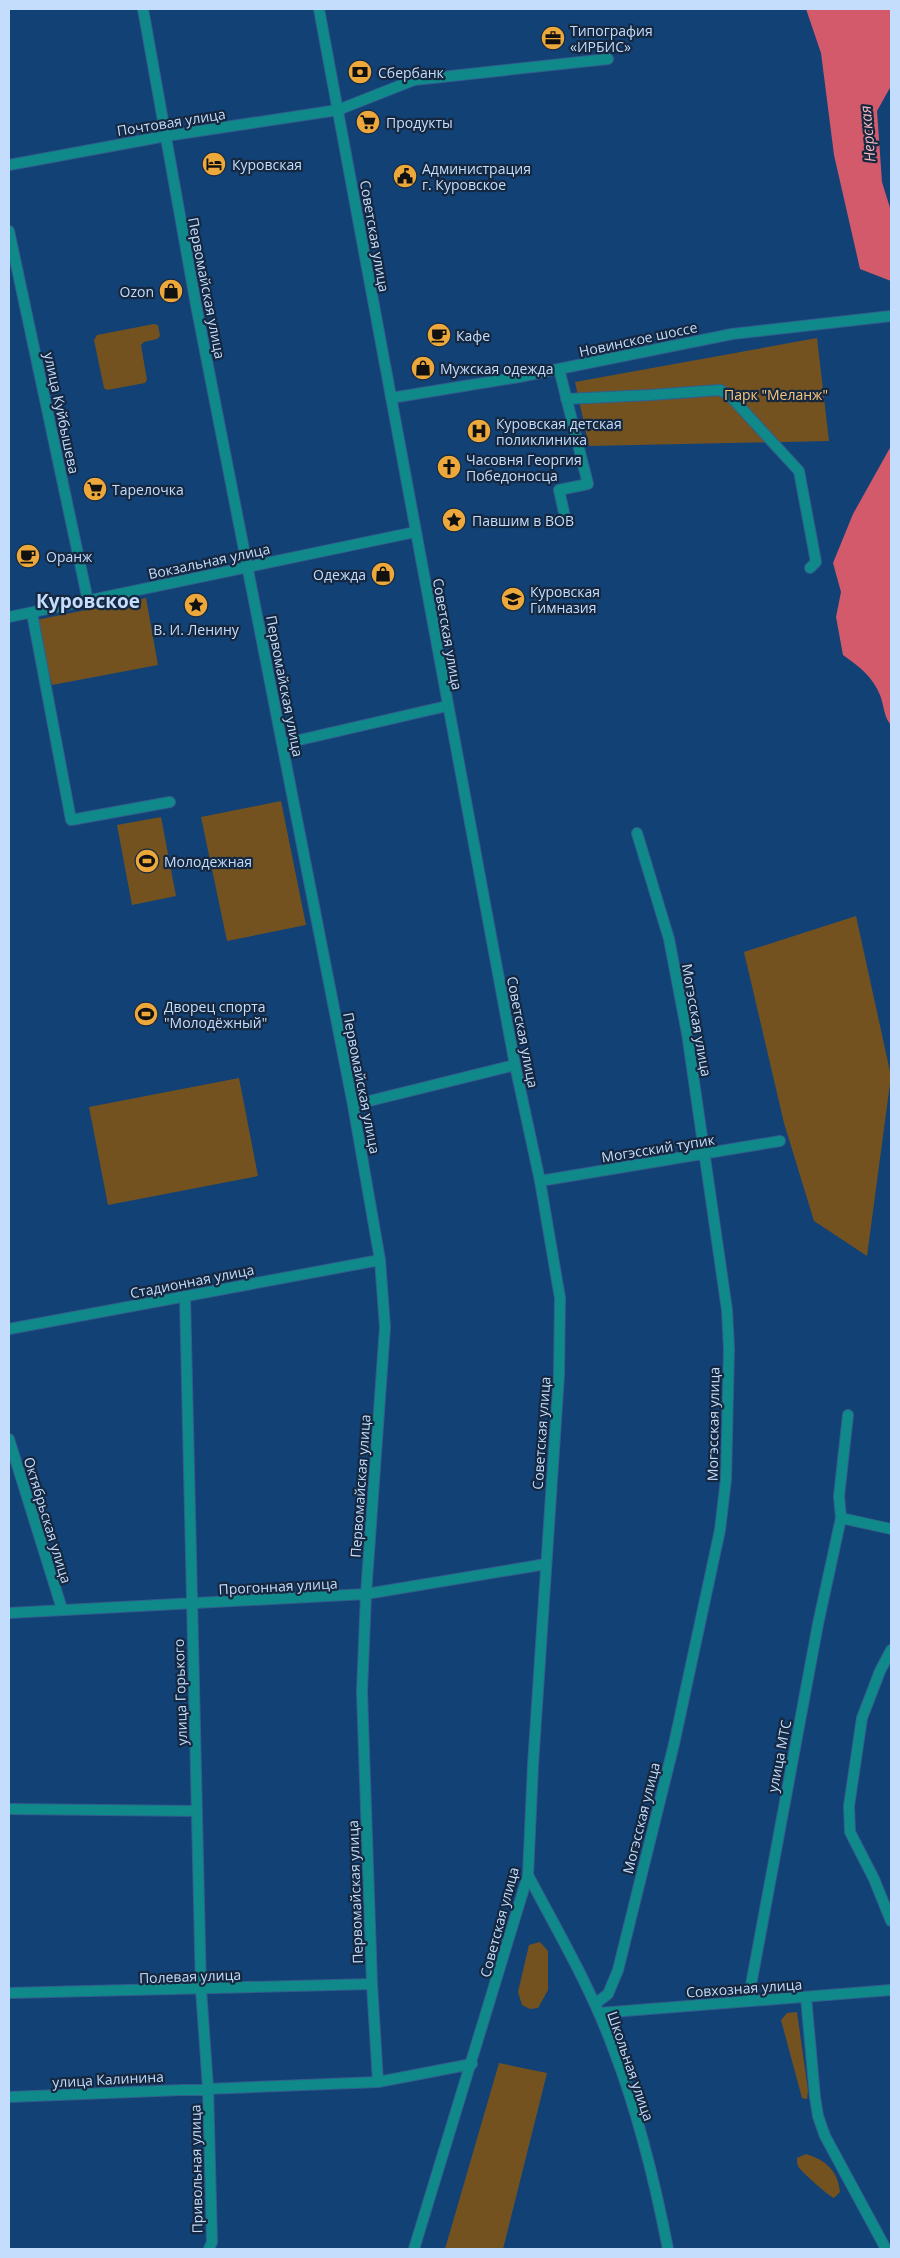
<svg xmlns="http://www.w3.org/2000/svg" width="900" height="2258" font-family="'Open Sans',sans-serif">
<rect width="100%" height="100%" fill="#124175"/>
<path fill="#745220" d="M154 324 158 325 160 336 157 339 144 342 141 345 147 380 145 383 107 390 104 388 94 340 97 335Z
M817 338 829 441 589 446 575 382Z
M146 598 158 665 52 685 36 620Z
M281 801 306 925 227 941 201 817Z
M161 817 176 896 132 905 117 825Z
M856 916 891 1076 867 1256 814 1221 784 1123 744 952Z
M239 1078 258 1176 108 1205 89 1107Z
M540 1942 548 1951V1990L538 2008 530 2009 522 2005 518 1992 529 1945Z
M797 2012 808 2090 807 2099 802 2098 781 2020 787 2013Z
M499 2063 547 2073 503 2249H445Z
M806 2154C826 2160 838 2171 840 2192L834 2198C830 2197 799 2170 798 2166 797 2164 797 2161 797 2158Z"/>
<path fill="#d25a6b" d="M806 9H891V86L877 111 882 182 891 211V281L860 269 834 155 821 53Z
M891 446V725C884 718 884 705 880 695 872 676 860 667 843 655L836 617 841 592 833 563 853 514Z"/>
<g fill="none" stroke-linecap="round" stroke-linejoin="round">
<g stroke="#325d8d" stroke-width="12">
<path id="minor" d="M143 9 196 305 353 1105 380 1260 385 1327 366 1594 362 1692 372 1984 378 2082 472 2064
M9 165 166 136 338 110 414 80 608 59
M9 231 88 601
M559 369 588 484 559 490 565 517
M566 399 650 395 720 390 730 396 799 471 816 562 810 568
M32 613 71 820 170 802
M282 744 447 706
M353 1105 515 1065
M540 1181 780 1141
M185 1296 201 1989 208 2088 212 2242 209 2249
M9 1329 380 1260
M848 1415 839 1496 841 1518 891 1529
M9 1439 62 1609
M9 1613 366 1594 546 1564
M891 1650 880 1671 862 1718 849 1806 850 1832 874 1879 891 1921
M9 1809 197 1811
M9 1993 372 1984
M806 1997 815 2097 818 2116 825 2136 886 2249
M748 2001 818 1624 841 1518
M595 2004 608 1994 618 1970 674 1744 720 1530 726 1479 729 1349 727 1310 687 1033 669 939 637 833
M599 2013 891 1990
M9 2097 378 2082"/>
</g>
<g stroke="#325d8d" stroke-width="12">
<path id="tertiary" d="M319 9 515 1065 540 1181 560 1298 559 1375 533 1765 528 1875 414 2249
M391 398 519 377 732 334 891 316
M9 617 415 532
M528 1875C558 1932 591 1988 613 2048 638 2113 655 2182 668 2249"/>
</g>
<use href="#minor" stroke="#0f8989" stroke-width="10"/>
<use href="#tertiary" stroke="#0f8989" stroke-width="10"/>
</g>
<defs>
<g id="office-disc" transform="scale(1.25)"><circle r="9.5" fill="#eda83c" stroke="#152840"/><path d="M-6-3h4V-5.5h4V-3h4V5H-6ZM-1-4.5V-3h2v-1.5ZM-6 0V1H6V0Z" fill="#111"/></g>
<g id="bank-disc" transform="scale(1.25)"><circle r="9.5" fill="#eda83c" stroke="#152840"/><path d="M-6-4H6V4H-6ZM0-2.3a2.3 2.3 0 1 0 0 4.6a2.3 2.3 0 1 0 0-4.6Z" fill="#111"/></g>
<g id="supermarket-disc" transform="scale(1.25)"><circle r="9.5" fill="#eda83c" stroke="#152840"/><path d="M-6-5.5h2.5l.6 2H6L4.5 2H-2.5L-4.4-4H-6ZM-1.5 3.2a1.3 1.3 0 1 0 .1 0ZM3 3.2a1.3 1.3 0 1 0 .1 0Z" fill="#111"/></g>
<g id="hotel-disc" transform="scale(1.25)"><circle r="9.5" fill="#eda83c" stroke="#152840"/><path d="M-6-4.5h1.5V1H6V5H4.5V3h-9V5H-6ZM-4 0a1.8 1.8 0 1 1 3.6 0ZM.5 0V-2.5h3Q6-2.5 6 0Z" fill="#111"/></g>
<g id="civic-disc" transform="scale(1.25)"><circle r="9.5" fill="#eda83c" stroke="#152840"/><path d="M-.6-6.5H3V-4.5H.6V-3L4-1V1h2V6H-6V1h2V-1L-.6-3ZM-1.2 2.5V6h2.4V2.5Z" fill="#111"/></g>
<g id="shop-disc" transform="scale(1.25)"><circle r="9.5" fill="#eda83c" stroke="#152840"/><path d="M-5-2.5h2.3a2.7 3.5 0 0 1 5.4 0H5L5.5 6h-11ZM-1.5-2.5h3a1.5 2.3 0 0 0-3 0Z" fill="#111"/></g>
<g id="cafe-disc" transform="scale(1.25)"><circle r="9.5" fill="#eda83c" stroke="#152840"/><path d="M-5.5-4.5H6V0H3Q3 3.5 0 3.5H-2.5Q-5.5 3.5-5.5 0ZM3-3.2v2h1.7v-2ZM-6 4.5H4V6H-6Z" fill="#111"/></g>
<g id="hospital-disc" transform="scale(1.25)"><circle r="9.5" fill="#eda83c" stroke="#152840"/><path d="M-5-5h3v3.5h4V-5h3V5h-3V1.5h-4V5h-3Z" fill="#111"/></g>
<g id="church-disc" transform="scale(1.25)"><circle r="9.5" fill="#eda83c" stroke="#152840"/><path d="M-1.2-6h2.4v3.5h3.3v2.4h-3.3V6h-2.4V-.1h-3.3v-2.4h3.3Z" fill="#111"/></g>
<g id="sight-disc" transform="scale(1.25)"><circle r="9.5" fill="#eda83c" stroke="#152840"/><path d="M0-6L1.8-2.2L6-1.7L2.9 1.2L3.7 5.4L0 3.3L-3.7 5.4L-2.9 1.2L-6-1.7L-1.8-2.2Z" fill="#111"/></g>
<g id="school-disc" transform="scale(1.25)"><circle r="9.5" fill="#eda83c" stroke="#152840"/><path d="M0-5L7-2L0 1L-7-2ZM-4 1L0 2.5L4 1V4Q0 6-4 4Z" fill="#111"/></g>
<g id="stadium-disc" transform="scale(1.25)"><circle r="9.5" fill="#eda83c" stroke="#152840"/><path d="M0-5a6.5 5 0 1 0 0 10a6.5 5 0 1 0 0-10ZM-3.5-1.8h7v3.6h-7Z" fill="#111"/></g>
</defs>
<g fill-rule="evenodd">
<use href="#office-disc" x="553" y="38"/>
<use href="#bank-disc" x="360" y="72"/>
<use href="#supermarket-disc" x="368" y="122"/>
<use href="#hotel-disc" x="214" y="164"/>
<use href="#civic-disc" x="405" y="176"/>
<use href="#shop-disc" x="171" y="291"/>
<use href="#cafe-disc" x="439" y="335"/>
<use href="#shop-disc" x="423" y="368"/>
<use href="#hospital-disc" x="479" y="431"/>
<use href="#church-disc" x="449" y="467"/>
<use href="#supermarket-disc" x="95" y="489"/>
<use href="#sight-disc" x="454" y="520"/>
<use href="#cafe-disc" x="28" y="556"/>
<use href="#shop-disc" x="383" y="574"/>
<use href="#school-disc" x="513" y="599"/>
<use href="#sight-disc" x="196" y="605"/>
<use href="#stadium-disc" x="147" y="861"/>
<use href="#stadium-disc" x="146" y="1014"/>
</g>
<g text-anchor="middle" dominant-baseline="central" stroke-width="4.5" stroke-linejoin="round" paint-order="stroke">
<g font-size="14" fill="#c4ddfc" stroke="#152840" text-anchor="start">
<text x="570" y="30">Типография<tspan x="570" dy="16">«ИРБИС»</tspan></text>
<text x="378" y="72">Сбербанк</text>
<text x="386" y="122">Продукты</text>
<text x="232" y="164">Куровская</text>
<text x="422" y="168">Администрация<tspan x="422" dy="16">г. Куровское</tspan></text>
<text x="154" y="291" text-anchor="end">Ozon</text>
<text x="456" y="335">Кафе</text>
<text x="440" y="368">Мужская одежда</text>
<text x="496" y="423">Куровская детская<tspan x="496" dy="16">поликлиника</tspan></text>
<text x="466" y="459">Часовня Георгия<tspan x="466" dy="16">Победоносца</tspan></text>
<text x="112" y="489">Тарелочка</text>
<text x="472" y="520">Павшим в ВОВ</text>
<text x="46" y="556">Оранж</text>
<text x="366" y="574" text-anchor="end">Одежда</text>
<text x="530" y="591">Куровская<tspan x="530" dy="16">Гимназия</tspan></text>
<text x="196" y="629" text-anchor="middle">В. И. Ленину</text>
<text x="164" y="861">Молодежная</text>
<text x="164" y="1006">Дворец спорта<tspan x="164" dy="16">"Молодёжный"</tspan></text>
</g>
<g font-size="14" fill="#c4ddfc" stroke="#152840">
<text transform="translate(171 122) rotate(-9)">Почтовая улица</text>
<text transform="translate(375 236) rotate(80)">Советская улица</text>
<text transform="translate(207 288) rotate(79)">Первомайская улица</text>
<text transform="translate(638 339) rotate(-12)">Новинское шоссе</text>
<text transform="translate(62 413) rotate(78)">улица Куйбышева</text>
<text transform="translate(209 561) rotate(-12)">Вокзальная улица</text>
<text transform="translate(448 634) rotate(80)">Советская улица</text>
<text transform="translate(285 686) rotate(79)">Первомайская улица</text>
<text transform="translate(697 1020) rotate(80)">Могэсская улица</text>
<text transform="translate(523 1032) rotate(79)">Советская улица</text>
<text transform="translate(362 1083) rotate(79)">Первомайская улица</text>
<text transform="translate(658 1148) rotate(-9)">Могэсский тупик</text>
<text transform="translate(192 1281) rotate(-11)">Стадионная улица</text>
<text transform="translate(713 1424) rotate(-89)">Могэсская улица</text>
<text transform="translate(541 1433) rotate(-86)">Советская улица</text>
<text transform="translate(360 1486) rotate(-86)">Первомайская улица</text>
<text transform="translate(48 1520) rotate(73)">Октябрьская улица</text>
<text transform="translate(278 1586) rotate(-3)">Прогонная улица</text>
<text transform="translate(180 1692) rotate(-92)">улица Горького</text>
<text transform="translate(779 1756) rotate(-79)">улица МТС</text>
<text transform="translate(641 1818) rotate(-76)">Могэсская улица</text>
<text transform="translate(355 1892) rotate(-92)">Первомайская улица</text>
<text transform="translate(499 1922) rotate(-75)">Советская улица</text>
<text transform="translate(190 1976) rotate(-2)">Полевая улица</text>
<text transform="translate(744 1988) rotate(-4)">Совхозная улица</text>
<text transform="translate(631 2066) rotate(71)">Школьная улица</text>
<text transform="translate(108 2079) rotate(-3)">улица Калинина</text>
<text transform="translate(196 2169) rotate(-91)">Привольная улица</text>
</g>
<g font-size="14" fill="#fac57c" stroke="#152840">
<text x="776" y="394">Парк "Меланж"</text>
</g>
<g font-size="15" font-style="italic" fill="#f6b8bc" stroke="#152840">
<text transform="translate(867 134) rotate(-95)">Нерская</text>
</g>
<g font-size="19" font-weight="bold" fill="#c4ddfc" stroke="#152840">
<text x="88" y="601">Куровское</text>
</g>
</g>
<rect width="900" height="2258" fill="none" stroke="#c4ddfc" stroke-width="20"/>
</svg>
